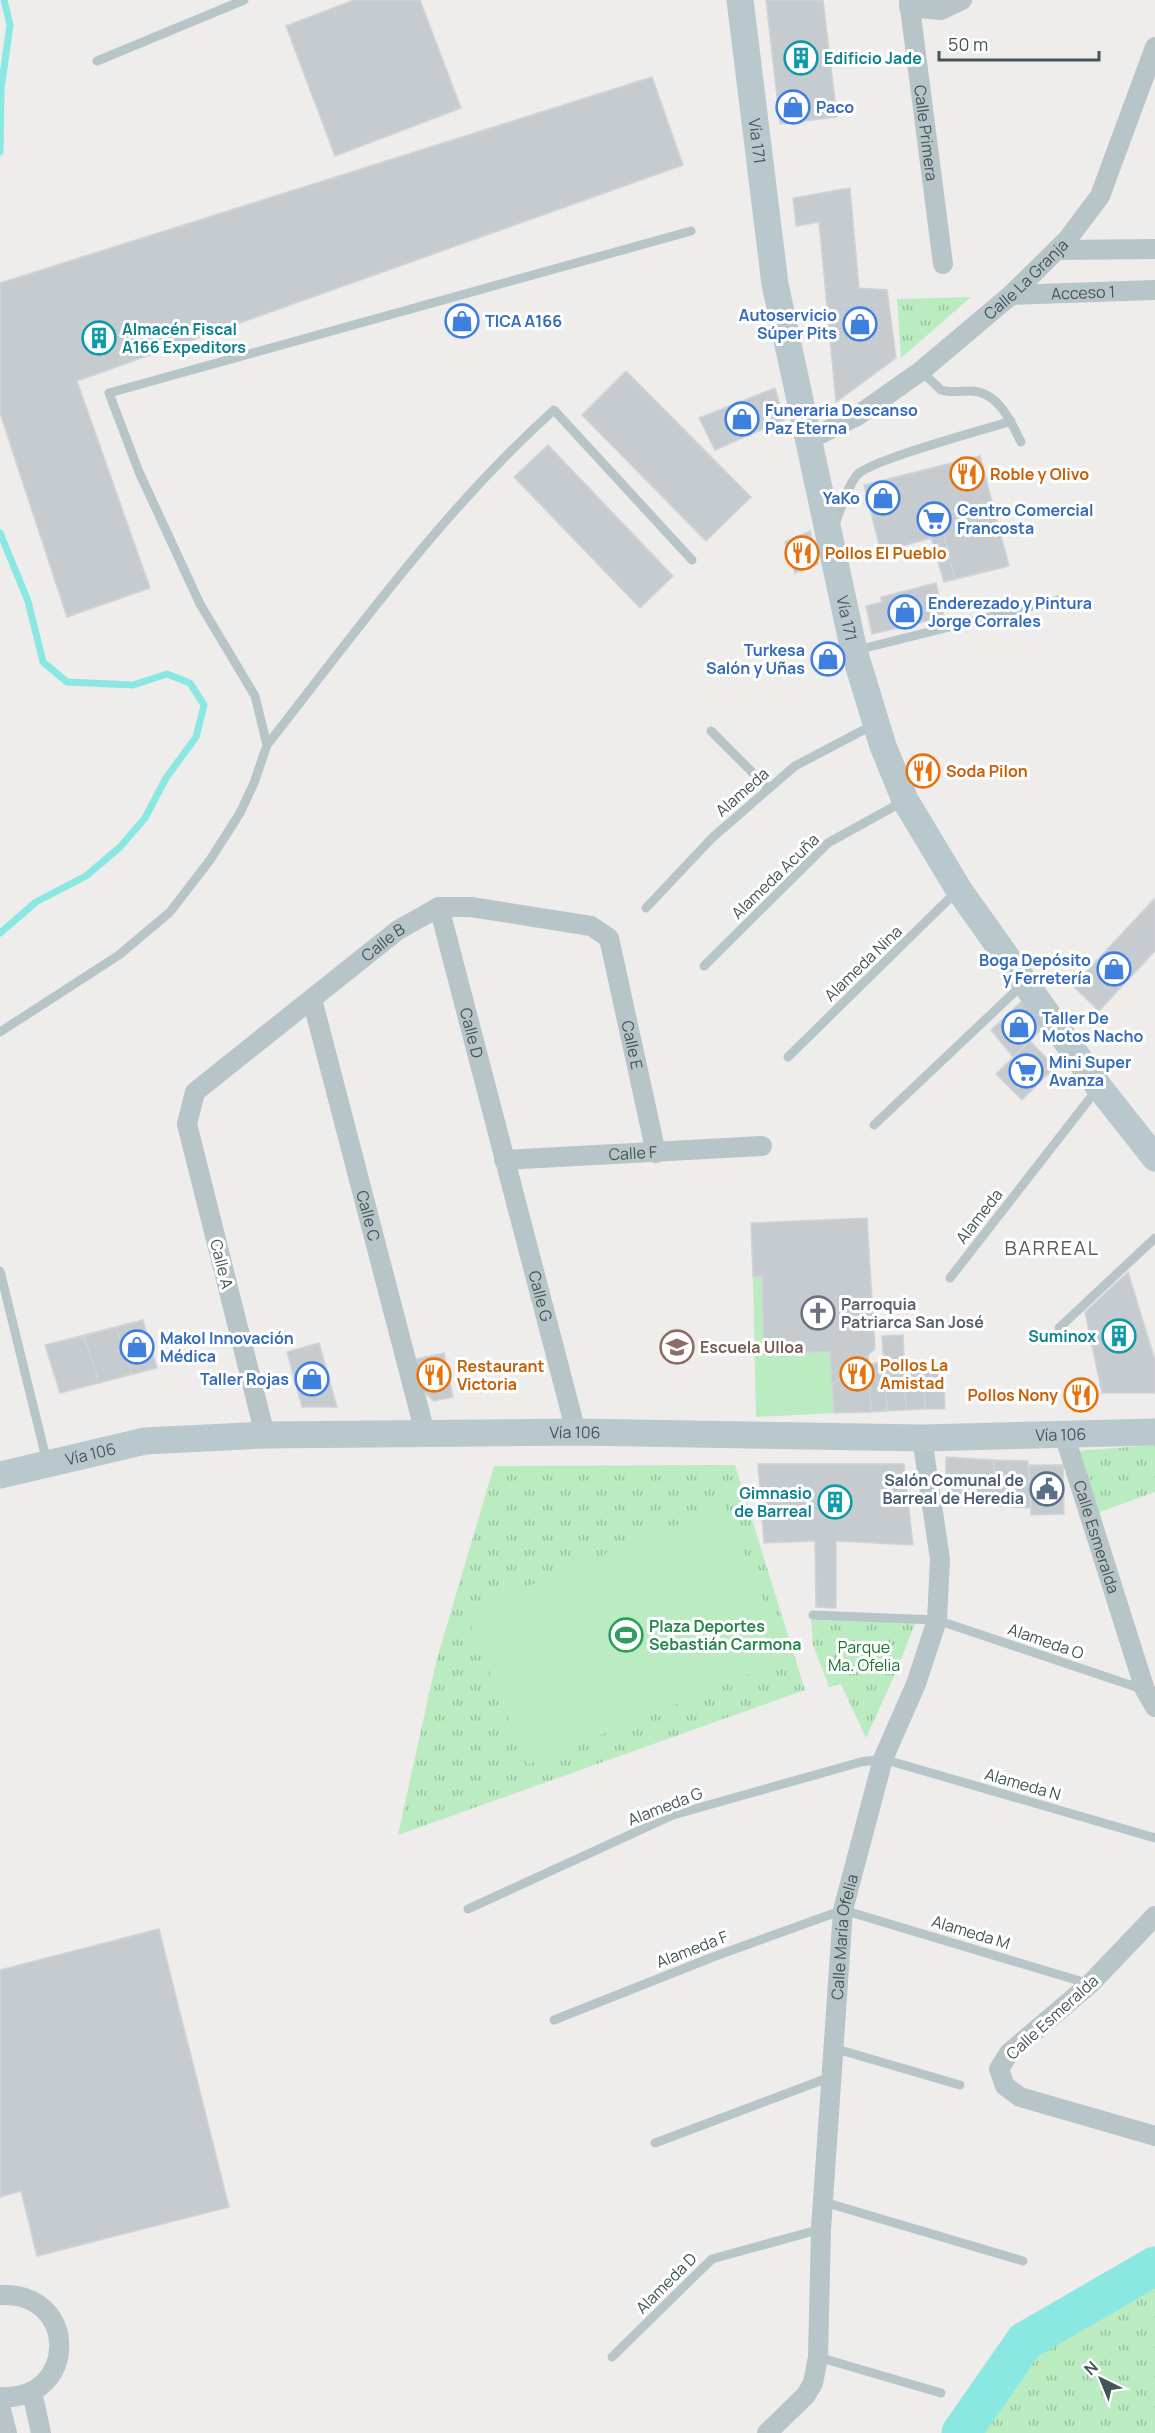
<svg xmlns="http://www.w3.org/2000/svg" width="1155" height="2433" font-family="Manrope,sans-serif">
<defs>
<pattern id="grass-tufts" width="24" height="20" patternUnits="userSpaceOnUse" patternTransform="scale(1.5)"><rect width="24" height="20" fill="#bbebc0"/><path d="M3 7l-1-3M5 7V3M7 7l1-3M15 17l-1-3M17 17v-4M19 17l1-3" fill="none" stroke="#9ac19f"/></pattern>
</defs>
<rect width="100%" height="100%" fill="#efecec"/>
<path fill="url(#grass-tufts)" d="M971 297 901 358 897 299Z
M1155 1445V1492L1097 1513 1078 1451Z
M735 1465 805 1690 398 1835 436 1662 494 1466Z
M811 1618 916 1621 896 1672 866 1738 841 1684 829 1687 813 1645Z
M1155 2266V2433H961L1025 2341Z"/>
<path fill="#bbebc0" d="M762 1276 764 1355 830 1351 834 1413 756 1417 753 1277Z
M725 1505 787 1659 527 1765 465 1612Z"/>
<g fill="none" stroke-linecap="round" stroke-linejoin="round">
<path stroke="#8ae7e1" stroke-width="7" d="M0 152 1 89 10 25 4 0
M0 533 28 601 43 662 67 682 133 685 167 674 190 683 204 705 196 737 166 778 145 818 120 847 86 876 36 902 0 933"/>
<path stroke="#8ae7e1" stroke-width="39" d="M961 2433 1025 2341 1155 2266"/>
</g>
<path fill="#c6cbcf" stroke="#d0d4d7" stroke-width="1.5" d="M354 0H420L461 108 335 156 286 26Z
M766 0H823L837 117 780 124Z
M652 77 683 165 77 381 150 588 67 617 0 413V283Z
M850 188 859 288 887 290 896 358 836 402 819 222 796 226 793 198Z
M626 371 751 497 706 541 582 415Z
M775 388 784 420 715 450 699 418Z
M548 445 673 576 640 608 514 477Z
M980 456 1009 566 944 582 931 538 881 552 864 485Z
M992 501 1009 566 955 579 939 516Z
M810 531 818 564 795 573 785 542Z
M936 583 944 617 872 634 866 606 882 602 881 597Z
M1155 898V951L1099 1011 1073 986Z
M1026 997 1047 1024 1013 1057 991 1030Z
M1030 1041 1055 1067 1022 1100 996 1074Z
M867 1218 875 1349 832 1385 830 1351 764 1355 762 1276 753 1277 751 1223Z
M1128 1272 1155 1360V1393H1102L1085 1312Z
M143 1320 157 1368 60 1393 45 1345Z
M143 1320 157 1368 132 1374 116 1327Z
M116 1327 132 1374 99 1383 84 1336Z
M903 1335 906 1410 887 1411 882 1336Z
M84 1336 99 1383 60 1393 45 1345Z
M319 1343 337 1407H302L287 1352Z
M444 1353 453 1397 434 1401 423 1391 416 1359Z
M868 1355 871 1412 834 1413 832 1385Z
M883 1362 887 1411 871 1412 868 1364Z
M923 1365 925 1409 906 1410 904 1366Z
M923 1365 943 1366 945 1409H925Z
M946 1457 994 1460 996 1498 946 1497Z
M994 1460 1028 1461 1031 1508 996 1506Z
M758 1464H904L913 1545 836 1541V1608L816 1607 815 1541 764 1543Z
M1029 1465H1063L1064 1514 1031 1515Z
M159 1929 229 2207 37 2256 21 2191 0 2197V1970Z"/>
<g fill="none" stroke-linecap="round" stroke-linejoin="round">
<path stroke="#b7c5c8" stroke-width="9" d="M97 61 244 0
M921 371 941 390C950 393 960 391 970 391 998 391 1010 420 1021 442
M834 526C841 511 846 488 857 475 870 460 984 430 1011 421
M857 650 1062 599
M711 731 768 788
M267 745C358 629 444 509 554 410L692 560
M646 908 712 838 795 766 873 725
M704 966 828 843 902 802
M0 1032 119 955 170 912 210 860 240 813 254 783 267 745 255 696 200 604 139 472 109 393 691 231
M788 1057 957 891
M874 1125 1022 985
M0 1271 47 1462
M950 1278 1098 1088
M1059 1328 1155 1238
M813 1615 937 1620 1145 1690
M468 1909 673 1815 861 1762 883 1759 1155 1838
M554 2020 713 1957 843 1910 1090 1984
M833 2048 960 2085
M655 2143 833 2076
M824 2202 1023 2261
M612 2357 712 2259 821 2229
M818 2357 941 2393"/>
<g stroke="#b7c5c8" stroke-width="20">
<path id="s1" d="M909 0 943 264"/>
<path d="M909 7 941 10 962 0"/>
<path d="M1057 250 1155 249"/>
<path id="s2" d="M1011 295 1155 290"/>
<path id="s3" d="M810 439 857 416 921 371 1011 295 1067 240 1100 196 1155 47"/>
<path id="s4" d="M439 907 576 1432"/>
<path id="s5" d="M312 999 425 1433"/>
<path id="s6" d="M504 1160 762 1146"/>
<path id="s7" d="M1064 1434 1145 1690 1155 1707"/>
<path id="s8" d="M265 1435 187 1124 195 1092 398 930 439 907H471L591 926 609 938 656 1153"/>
<path d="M1155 1916 1090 1984 1009 2053 999 2069 1005 2086 1020 2097 1155 2136"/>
<path d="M0 2295C80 2291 78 2402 0 2397"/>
<path d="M32 2392 41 2433"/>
<path d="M0 2406 7 2433"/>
<path id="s9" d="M767 2433 806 2395 813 2383 818 2357 821 2229 843 1910 883 1759 916 1684 937 1620 940 1559 922 1438"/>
</g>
<g stroke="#b8c8cd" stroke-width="27">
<path id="s10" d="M740 0 775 284 854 651 883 746 905 800 959 890 1099 1087 1155 1158"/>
<path id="s11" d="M0 1475 145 1441 265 1435 576 1432 922 1438 1155 1432"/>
</g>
</g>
<defs>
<g id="building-ring" transform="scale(1.725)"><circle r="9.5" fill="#fff" stroke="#0f9aa8" stroke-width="1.5"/><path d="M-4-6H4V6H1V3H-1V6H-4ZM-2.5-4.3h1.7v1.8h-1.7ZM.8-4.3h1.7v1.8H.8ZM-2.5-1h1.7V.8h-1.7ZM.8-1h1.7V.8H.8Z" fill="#0f9aa8"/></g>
<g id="shop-ring" transform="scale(1.725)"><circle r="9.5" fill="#fff" stroke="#3f7fe0" stroke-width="1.5"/><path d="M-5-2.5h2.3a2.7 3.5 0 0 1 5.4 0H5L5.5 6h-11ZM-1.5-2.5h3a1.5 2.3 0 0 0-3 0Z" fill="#3f7fe0"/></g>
<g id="restaurant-ring" transform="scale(1.725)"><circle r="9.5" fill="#fff" stroke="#e8710a" stroke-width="1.5"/><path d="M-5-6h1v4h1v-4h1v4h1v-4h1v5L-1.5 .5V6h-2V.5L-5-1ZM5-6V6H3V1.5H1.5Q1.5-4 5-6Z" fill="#e8710a"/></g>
<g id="supermarket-ring" transform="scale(1.725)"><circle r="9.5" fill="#fff" stroke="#3f7fe0" stroke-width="1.5"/><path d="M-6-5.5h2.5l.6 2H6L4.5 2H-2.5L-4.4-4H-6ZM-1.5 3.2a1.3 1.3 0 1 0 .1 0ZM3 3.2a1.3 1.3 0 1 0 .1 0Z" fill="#3f7fe0"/></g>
<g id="church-ring" transform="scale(1.725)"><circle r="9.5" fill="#fff" stroke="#6b7280" stroke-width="1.5"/><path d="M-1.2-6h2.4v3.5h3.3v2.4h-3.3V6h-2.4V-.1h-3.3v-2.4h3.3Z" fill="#6b7280"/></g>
<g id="school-ring" transform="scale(1.725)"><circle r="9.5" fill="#fff" stroke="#8d6e63" stroke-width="1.5"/><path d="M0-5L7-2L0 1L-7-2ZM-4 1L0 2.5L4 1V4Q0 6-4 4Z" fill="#8d6e63"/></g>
<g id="civic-ring" transform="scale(1.725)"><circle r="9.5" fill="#fff" stroke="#5c6f8a" stroke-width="1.5"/><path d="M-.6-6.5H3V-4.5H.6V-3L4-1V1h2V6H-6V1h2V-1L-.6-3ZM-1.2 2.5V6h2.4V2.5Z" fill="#5c6f8a"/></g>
<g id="stadium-ring" transform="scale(1.725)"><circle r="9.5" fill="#fff" stroke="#2e9e5b" stroke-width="1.5"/><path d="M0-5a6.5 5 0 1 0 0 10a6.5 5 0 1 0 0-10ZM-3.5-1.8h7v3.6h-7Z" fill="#2e9e5b"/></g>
</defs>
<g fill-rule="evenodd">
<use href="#building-ring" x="801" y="58"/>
<use href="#shop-ring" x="793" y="107"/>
<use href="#shop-ring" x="462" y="321"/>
<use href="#shop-ring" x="860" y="324"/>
<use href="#building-ring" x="99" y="338"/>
<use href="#shop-ring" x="742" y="419"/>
<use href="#restaurant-ring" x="967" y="474"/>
<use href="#shop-ring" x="883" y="498"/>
<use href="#supermarket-ring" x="934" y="519"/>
<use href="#restaurant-ring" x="802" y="553"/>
<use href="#shop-ring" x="905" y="612"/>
<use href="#shop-ring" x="828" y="659"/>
<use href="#restaurant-ring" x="923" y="771"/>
<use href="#shop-ring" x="1114" y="969"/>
<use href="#shop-ring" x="1019" y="1027"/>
<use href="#supermarket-ring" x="1026" y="1071"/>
<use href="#church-ring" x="818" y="1313"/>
<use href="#building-ring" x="1119" y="1336"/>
<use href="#shop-ring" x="137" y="1347"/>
<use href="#school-ring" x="677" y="1347"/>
<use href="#restaurant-ring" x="857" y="1374"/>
<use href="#restaurant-ring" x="434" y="1375"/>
<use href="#shop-ring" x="312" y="1379"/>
<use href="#restaurant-ring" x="1081" y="1395"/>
<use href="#civic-ring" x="1047" y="1489"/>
<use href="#building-ring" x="835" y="1502"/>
<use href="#stadium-ring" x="626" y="1635"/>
</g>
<g text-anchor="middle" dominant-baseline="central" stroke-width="6" stroke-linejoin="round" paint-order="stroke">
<g font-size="16" font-weight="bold" fill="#0d838f" stroke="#fff" text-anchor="start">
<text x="824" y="58">Edificio Jade</text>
<text x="122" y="329">Almacén Fiscal<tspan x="122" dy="18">A166 Expeditors</tspan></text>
<text x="1096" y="1336" text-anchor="end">Suminox</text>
<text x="812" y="1493" text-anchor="end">Gimnasio<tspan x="812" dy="18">de Barreal</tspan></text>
</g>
<g font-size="16" font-weight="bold" fill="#366cbe" stroke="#fff" text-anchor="start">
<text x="816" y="107">Paco</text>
<text x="837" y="315" text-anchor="end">Autoservicio<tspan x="837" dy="18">Súper Pits</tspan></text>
<text x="485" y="321">TICA A166</text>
<text x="765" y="410">Funeraria Descanso<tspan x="765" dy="18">Paz Eterna</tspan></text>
<text x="860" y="498" text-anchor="end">YaKo</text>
<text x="957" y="510">Centro Comercial<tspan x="957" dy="18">Francosta</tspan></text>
<text x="928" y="603">Enderezado y Pintura<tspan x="928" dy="18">Jorge Corrales</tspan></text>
<text x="805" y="650" text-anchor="end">Turkesa<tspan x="805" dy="18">Salón y Uñas</tspan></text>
<text x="1091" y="960" text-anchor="end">Boga Depósito<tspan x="1091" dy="18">y Ferretería</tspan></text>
<text x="1042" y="1018">Taller De<tspan x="1042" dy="18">Motos Nacho</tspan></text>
<text x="1049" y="1062">Mini Super<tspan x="1049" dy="18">Avanza</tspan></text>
<text x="160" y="1338">Makol Innovación<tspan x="160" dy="18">Médica</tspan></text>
<text x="289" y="1379" text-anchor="end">Taller Rojas</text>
</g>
<g font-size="16" fill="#455458" stroke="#fff">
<text stroke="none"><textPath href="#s1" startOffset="134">Calle Primera</textPath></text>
<text stroke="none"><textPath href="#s10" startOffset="142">Vía 171</textPath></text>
<text stroke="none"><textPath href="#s3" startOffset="270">Calle La Granja</textPath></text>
<text stroke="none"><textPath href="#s2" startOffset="72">Acceso 1</textPath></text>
<text stroke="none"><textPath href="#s10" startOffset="628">Vía 171</textPath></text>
<text transform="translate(742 792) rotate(-41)">Alameda</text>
<text transform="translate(775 876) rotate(-44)">Alameda Acuña</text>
<text stroke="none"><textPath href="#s8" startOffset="594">Calle B</textPath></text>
<text transform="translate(863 963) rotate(-44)">Alameda Nina</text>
<text stroke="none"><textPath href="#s4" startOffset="130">Calle D</textPath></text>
<text stroke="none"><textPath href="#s8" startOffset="945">Calle E</textPath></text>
<text stroke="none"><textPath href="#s6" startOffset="129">Calle F</textPath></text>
<text stroke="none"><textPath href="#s5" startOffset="224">Calle C</textPath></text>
<text transform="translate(979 1216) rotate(-52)">Alameda</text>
<text transform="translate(222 1264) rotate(76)">Calle A</text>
<text stroke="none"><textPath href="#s4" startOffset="402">Calle G</textPath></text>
<text stroke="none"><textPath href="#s11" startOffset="579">Vía 106</textPath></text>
<text stroke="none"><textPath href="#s11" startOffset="1065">Vía 106</textPath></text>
<text stroke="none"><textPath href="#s11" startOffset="93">Vía 106</textPath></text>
<text stroke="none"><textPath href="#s7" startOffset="108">Calle Esmeralda</textPath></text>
<text transform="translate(1046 1641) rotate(19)">Alameda O</text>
<text transform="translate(1023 1784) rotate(16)">Alameda N</text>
<text transform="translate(665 1806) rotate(-21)">Alameda G</text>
<text transform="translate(971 1932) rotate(17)">Alameda M</text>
<text stroke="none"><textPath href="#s9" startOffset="516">Calle María Ofelia</textPath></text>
<text transform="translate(692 1949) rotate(-21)">Alameda F</text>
<text transform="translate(1052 2017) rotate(-42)">Calle Esmeralda</text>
<text transform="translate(666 2283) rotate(-45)">Alameda D</text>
</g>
<g font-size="16" font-weight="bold" fill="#c56008" stroke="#fff" text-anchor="start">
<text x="990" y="474">Roble y Olivo</text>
<text x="825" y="553">Pollos El Pueblo</text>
<text x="946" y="771">Soda Pilon</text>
<text x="880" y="1365">Pollos La<tspan x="880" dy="18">Amistad</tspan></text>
<text x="457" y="1366">Restaurant<tspan x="457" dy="18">Victoria</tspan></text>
<text x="1058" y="1395" text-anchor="end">Pollos Nony</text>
</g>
<g font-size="16" font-weight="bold" fill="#5b616d" stroke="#fff" text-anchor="start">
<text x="841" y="1304">Parroquia<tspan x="841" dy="18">Patriarca San José</tspan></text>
</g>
<g font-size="16" font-weight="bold" fill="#785e54" stroke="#fff" text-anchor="start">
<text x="700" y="1347">Escuela Ulloa</text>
</g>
<g font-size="16" font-weight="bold" fill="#4e5e75" stroke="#fff" text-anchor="end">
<text x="1024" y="1480">Salón Comunal de<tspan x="1024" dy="18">Barreal de Heredia</tspan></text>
</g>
<g font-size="16" font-weight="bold" fill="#27864d" stroke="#fff" text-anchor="start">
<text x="649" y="1626">Plaza Deportes<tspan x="649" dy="18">Sebastián Carmona</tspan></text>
</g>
<g font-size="16" fill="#1a752f" stroke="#fff">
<text x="864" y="1647">Parque<tspan x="864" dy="18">Ma. Ofelia</tspan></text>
</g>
<g font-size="20" letter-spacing="1.5" fill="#595e60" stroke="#fff">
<text x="1052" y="1247">BARREAL</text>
</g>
</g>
<g transform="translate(1101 2379) rotate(317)" stroke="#ffffff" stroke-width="4.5" paint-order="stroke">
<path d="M0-4.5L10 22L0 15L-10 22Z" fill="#455458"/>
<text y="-9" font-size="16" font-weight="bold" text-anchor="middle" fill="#455458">N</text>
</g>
<path d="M939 51v9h160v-9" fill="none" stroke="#455458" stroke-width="3"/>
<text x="948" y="51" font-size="18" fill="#455458" stroke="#ffffff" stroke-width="4.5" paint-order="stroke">50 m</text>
</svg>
